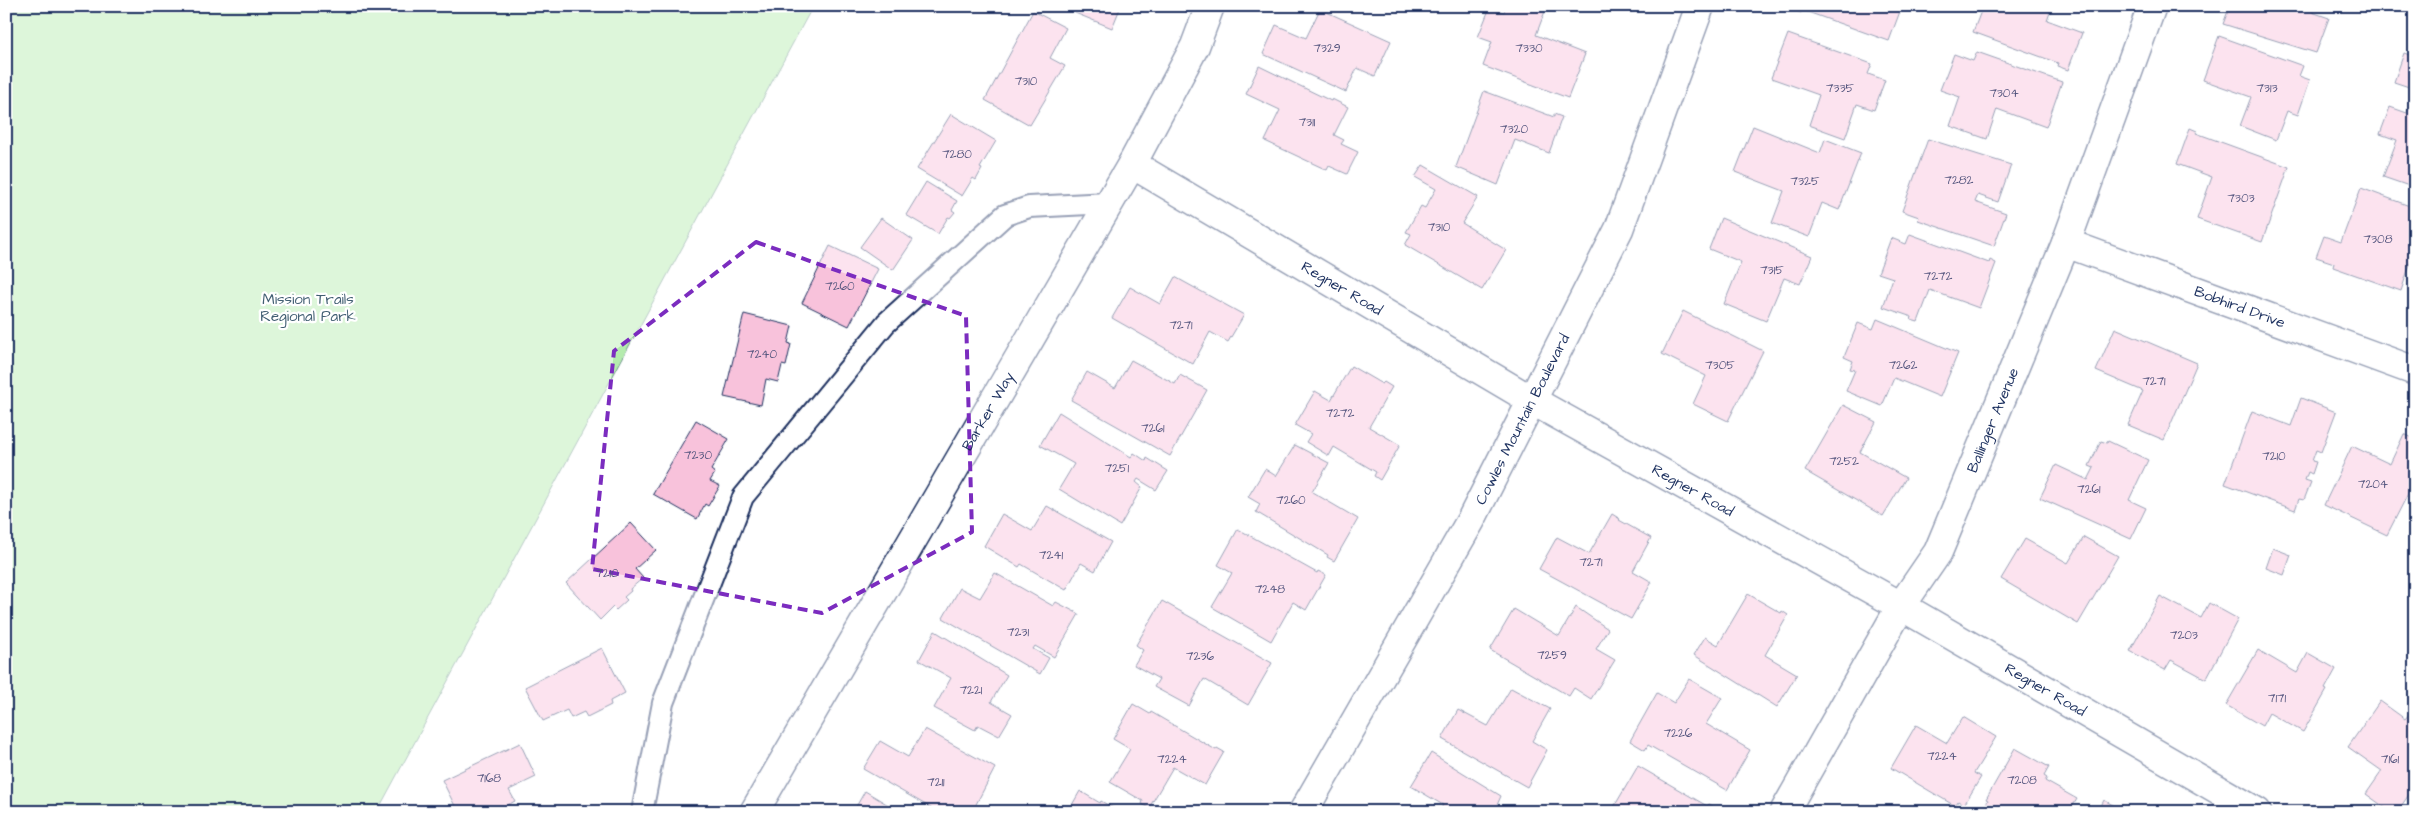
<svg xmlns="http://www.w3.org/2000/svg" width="2421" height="818" font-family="'Architects Daughter',sans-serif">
<rect width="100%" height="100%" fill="#fff"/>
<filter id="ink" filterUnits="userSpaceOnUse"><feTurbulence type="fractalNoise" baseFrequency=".02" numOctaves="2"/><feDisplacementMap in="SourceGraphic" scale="10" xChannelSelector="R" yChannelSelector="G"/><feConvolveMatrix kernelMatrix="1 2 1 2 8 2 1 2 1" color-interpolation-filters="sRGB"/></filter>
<g filter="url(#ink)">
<path fill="#b4ebad" stroke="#688d86" d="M6 6H813L377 812H6Z"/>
<path fill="#f8c2db" stroke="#1b2f5e" d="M1078 6H1121L1112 28 1075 13Z
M1506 6H1547L1536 35 1585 54 1568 98 1483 66 1492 42 1478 37 1490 7 1504 12Z
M1795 6H1902L1889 41 1802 10 1801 13 1793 10Z
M1983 6H2052L2047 20 2082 33 2068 70 2057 66 2058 63 1973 32Z
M2230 6H2314L2312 12 2329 18 2316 53 2223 24Z
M1320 9 1391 41 1375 76 1357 68 1346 92 1263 54 1276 25 1306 38Z
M1033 11 1066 28 1050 58 1065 66 1030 125 985 100Z
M1788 34 1872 64 1868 74 1885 80 1874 110 1857 104 1845 138 1809 125 1819 95 1771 78Z
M2219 36 2303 66 2299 76 2310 80 2298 115 2287 111 2276 140 2240 126 2251 97 2203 80Z
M1977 52 2062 82 2046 127 1997 109 1987 139 1950 126 1960 97 1940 90 1954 54 1973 61Z
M2404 53 2415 57V89L2394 82Z
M1259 66 1331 101 1332 99 1348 107 1334 135 1344 140 1341 144 1358 152 1347 174 1329 166 1327 170 1265 141 1280 110 1246 94Z
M1484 91 1554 117V114L1562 117 1549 153 1515 140 1498 185 1456 167Z
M2390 107 2407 113 2408 109 2415 112V188L2383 177 2397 140 2380 134Z
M951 114 996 141 980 168 982 169 976 180 973 178 962 196 917 169Z
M1753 126 1820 153 1825 139 1861 153 1839 210 1822 203 1809 237 1772 223 1784 191 1735 172Z
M2190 128 2197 131 2196 133 2289 167 2262 242 2197 219 2212 177 2177 164Z
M1928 139 2011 165 1998 202 1978 195 1975 202 2006 213 1994 246 1918 220 1919 217 1902 211Z
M1423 165 1478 197 1462 223 1506 250 1482 290 1405 245 1411 234 1406 232 1421 206 1425 208 1436 189 1415 177Z
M926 182 957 201 952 210 955 212 950 218 948 217 938 234 906 215Z
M2361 188 2415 208V249L2401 291 2333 267 2334 263 2316 257 2324 236 2341 242Z
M881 218 913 240 893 270 860 247Z
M1721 218 1812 256 1800 284 1784 278 1766 321 1724 304 1741 262 1709 249Z
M1910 234 1989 263 1990 260 1996 263 1979 308 1930 290 1918 322 1911 320 1912 317 1883 307 1893 278 1878 273 1891 238 1906 244Z
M830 246 878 269 849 326 802 303Z
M1175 277 1244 315 1228 342 1210 332 1193 364 1112 318 1130 287 1160 304Z
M1683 311 1763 351 1728 421 1693 404 1706 376 1662 354Z
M744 314 792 326 788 343 791 344 786 366 782 365 778 382 766 379 761 405 724 397Z
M1877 319 1958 353 1940 397 1894 378 1882 406 1846 391 1855 370 1850 369 1853 361 1844 357 1858 323 1873 329Z
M2115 328 2197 363 2164 440 2128 425 2143 391 2096 371Z
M1131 360 1175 384 1180 375 1207 390 1170 456 1071 400 1087 372 1115 388Z
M1351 366 1382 384 1384 382 1392 387 1369 427 1400 445 1380 480 1374 476 1376 472 1334 447 1329 456 1306 442 1311 434 1295 425 1315 391 1331 400Z
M2301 398 2336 412 2321 452 2316 450 2312 461 2316 462 2312 474 2308 472 2305 480 2311 482 2304 500 2299 499 2295 510 2225 484 2252 411 2291 426Z
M1843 405 1876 422 1860 452 1906 478 1883 516 1805 471Z
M1059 412 1131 457 1134 453 1146 461 1147 458 1168 471 1156 490 1138 479 1136 482 1142 487 1120 526 1059 489 1074 464 1040 445Z
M696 420 729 439 711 470 715 473 710 481 720 486 708 506 705 504 697 519 653 494Z
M2404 434 2415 439V485L2413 484 2387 535 2324 505 2352 446 2390 464Z
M2101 441 2107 443 2108 441 2148 460 2129 500 2146 508 2131 539 2040 498 2056 465 2088 480 2094 468 2089 466Z
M1295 445 1329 463 1312 492 1358 519 1334 561 1327 557 1328 555 1256 512 1260 504 1248 497 1265 469 1276 476Z
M1047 506 1111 542 1095 571 1081 563 1066 590 1021 564 1019 567 984 546 1002 514 1032 531Z
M1612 514 1620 519 1619 520 1651 538 1633 571 1652 582 1631 619 1539 569 1557 537 1589 554Z
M631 523 656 550 635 569 643 578 630 589 631 591 624 597 627 600 616 610 613 607 600 620 566 583Z
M1238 529 1317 573 1318 571 1326 575 1306 610 1293 602 1271 641 1212 607 1232 573 1218 565Z
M2084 537 2118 556 2078 624 2001 579 2025 539 2068 563Z
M2273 548 2291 555 2284 575 2266 568Z
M995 573 1053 606 1056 602 1079 614 1054 657 1035 646 1033 649 1049 658 1040 674 943 618 960 588 980 598Z
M1748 594 1781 613 1782 611 1788 615 1765 655 1797 674 1777 707 1694 655 1705 637 1718 645Z
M2160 596 2201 618 2209 603 2238 619 2206 679 2171 660 2165 670 2130 651Z
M1162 601 1272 663 1248 705 1204 679 1189 706 1154 687 1159 679 1134 665 1143 650 1136 645Z
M1576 607 1608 629 1596 649 1615 660 1591 699 1574 688 1569 696 1490 650 1514 609 1559 636Z
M935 631 1007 675 991 702 1012 714 999 736 978 725 975 730 934 708 951 678 919 660Z
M602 648 625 693 610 701 611 705 587 717 584 712 571 718 567 710 543 721 525 687Z
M2258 650 2297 673 2308 653 2336 669 2325 689 2327 690 2303 732 2269 713 2262 726 2226 705Z
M1689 679 1722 698 1706 724 1750 750 1727 790 1648 745 1645 750 1630 741 1657 693 1674 703Z
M1511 688 1550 709 1532 741 1547 750 1527 787 1442 739 1458 710 1488 726Z
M2380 701 2405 719 2415 707V786L2397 812H2391L2366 794 2382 771 2348 747Z
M1133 704 1150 714 1151 712 1216 750 1217 748 1224 752 1205 785 1173 767 1149 808 1142 804 1143 801 1110 782 1130 749 1113 739Z
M1963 717 1996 737 1974 773 1981 777 1964 805 1958 801 1955 806 1891 768 1916 725 1947 743Z
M925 729 995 768 972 812H938L863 769 880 741 908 757Z
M520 743 536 777 509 790 515 801 499 810 500 812H458L442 780Z
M2015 748 2049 767 2044 776 2047 778 2045 781 2077 799 2069 812H1982L1988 800 1986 799Z
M1431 753 1501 796 1494 812H1439L1443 805 1411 786Z
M1638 766 1707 806 1709 804 1718 809 1717 812H1611Z
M865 791 900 812H853Z
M1080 791 1100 803 1101 801 1120 812H1068Z
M2104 800 2125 812H2098Z"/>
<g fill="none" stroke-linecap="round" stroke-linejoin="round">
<g stroke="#1b2f5e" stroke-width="24">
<path id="service" d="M642 812 663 703 743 497 886 323 1005 215 1029 207 1109 203"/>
</g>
<g stroke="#1b2f5e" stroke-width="31">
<g id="minor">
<path id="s1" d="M1132 164 1533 401 1901 606 2257 812"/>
<path id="s2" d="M2066 243 2415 371"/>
<path id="s3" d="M754 812 1132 164 1195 46 1210 6"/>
<path id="s4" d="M1784 812 1901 606 1938 552 2066 243 2152 6"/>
</g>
</g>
<g stroke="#1b2f5e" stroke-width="31">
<g id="tertiary">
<path id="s5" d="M1303 812 1471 520 1619 229 1700 6"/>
</g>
</g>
<use href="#service" stroke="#fff" stroke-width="20"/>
<use href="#minor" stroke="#fff" stroke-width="28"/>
<use href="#tertiary" stroke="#fff" stroke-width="28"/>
</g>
</g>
<path d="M0 0H2421V818H0ZM756 242 966 316 972 532 822 613 592 569 614 351Z" fill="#fff" fill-opacity=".55" fill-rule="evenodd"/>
<path fill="none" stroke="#7b2cbf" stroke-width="4" stroke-dasharray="10 6" stroke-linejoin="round" d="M756 242 966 316 972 532 822 613 592 569 614 351Z"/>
<g text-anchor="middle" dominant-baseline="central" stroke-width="4.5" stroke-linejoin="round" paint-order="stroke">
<g font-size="12" fill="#52547d">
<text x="1327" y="48">7329</text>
<text x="1529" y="48">7330</text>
<text x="1026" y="81">7310</text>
<text x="1840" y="88">7335</text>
<text x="2267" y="88">7313</text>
<text x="2004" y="93">7304</text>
<text x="1307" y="122">7311</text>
<text x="1514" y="129">7320</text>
<text x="957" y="154">7280</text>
<text x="1959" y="180">7282</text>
<text x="1805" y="181">7325</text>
<text x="2241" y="198">7303</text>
<text x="1439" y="227">7310</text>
<text x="2378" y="239">7308</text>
<text x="1772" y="270">7315</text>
<text x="1938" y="276">7272</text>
<text x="840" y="286">7260</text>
<text x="1181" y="325">7271</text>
<text x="762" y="354">7240</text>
<text x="1720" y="365">7305</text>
<text x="1903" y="365">7262</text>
<text x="2154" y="381">7271</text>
<text x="1340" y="413">7272</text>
<text x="1153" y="428">7261</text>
<text x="698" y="455">7230</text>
<text x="2274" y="456">7210</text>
<text x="1844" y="461">7252</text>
<text x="1117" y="468">7251</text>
<text x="2373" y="484">7204</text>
<text x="2089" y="489">7261</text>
<text x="1291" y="500">7260</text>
<text x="1051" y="555">7241</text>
<text x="1591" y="562">7271</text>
<text x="607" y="573">7210</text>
<text x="1270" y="589">7248</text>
<text x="1018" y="632">7231</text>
<text x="2184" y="635">7203</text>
<text x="1552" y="655">7259</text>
<text x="1200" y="656">7236</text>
<text x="971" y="690">7221</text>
<text x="2277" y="698">7171</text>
<text x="1678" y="733">7226</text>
<text x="1942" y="756">7224</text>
<text x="1172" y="759">7224</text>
<text x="2390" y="759">7161</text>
<text x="489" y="778">7168</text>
<text x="2022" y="780">7208</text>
<text x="936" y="782">7211</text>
</g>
<g font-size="15" fill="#1b2f5e" stroke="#fff">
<text stroke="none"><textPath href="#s1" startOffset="244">Regner Road</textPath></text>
<text stroke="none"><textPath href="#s2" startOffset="185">Bobhird Drive</textPath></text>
<text stroke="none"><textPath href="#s3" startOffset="464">Barker Way</textPath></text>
<text stroke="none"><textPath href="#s5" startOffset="450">Cowles Mountain Boulevard</textPath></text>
<text stroke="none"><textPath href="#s4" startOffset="445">Ballinger Avenue</textPath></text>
<text stroke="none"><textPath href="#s1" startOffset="649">Regner Road</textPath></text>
<text stroke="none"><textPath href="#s1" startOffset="1054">Regner Road</textPath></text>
</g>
<g font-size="15" fill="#415e72" stroke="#fff">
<text x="308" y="299">Mission Trails<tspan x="308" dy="17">Regional Park</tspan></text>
</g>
</g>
<rect width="2421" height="818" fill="none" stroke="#fff" stroke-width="25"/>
<rect x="12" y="12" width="2396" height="793" fill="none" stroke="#1b2f5e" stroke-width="2" filter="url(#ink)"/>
</svg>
